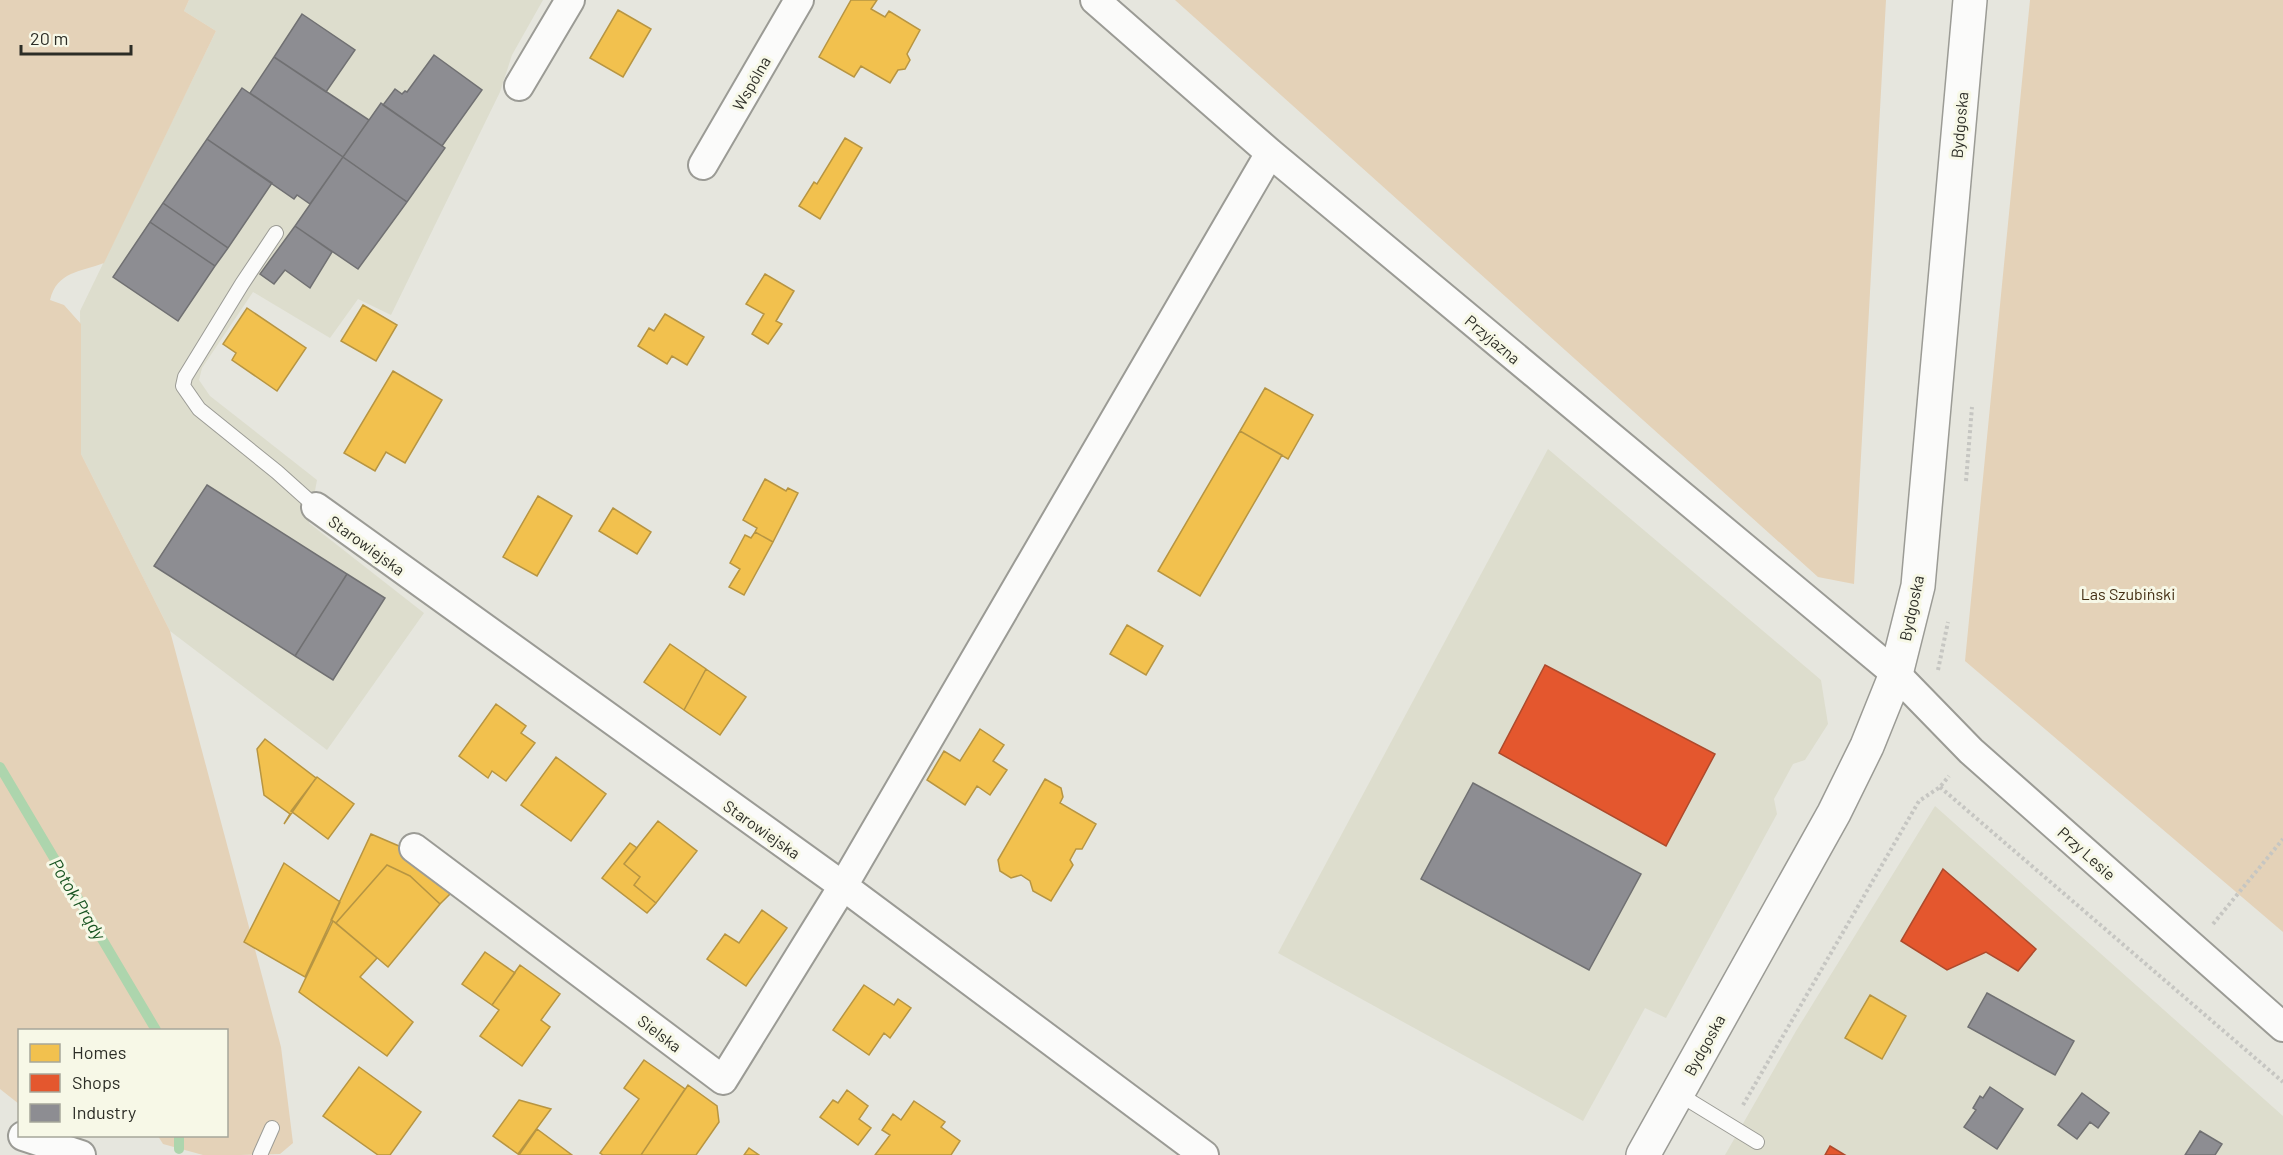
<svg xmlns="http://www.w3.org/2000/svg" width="2283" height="1155" font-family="Barlow,sans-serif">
<rect width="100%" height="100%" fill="#e6e6de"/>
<path fill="#ddddcd" d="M189 0H543L512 55 500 92 391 315 358 299 330 338 253 292 202 368 199 380 210 396 317 480 309 523 424 613 327 750 170 631 81 454 80 311 216 31 184 11Z
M1548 449 1821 680 1828 724 1805 760 1793 764 1774 799 1777 814 1666 1018 1645 1008 1583 1121 1278 953Z
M1935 806 2283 1116V1155H1725L1796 1031Z"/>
<path fill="#e4d2b8" d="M0 0H189L184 11 216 31 104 263C81 272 57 271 50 300L64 305 81 324V454L170 631 281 1047 293 1143 280 1154 240 1155H203L163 1144 158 1136H226V1030H20L19 1104 0 1089Z
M1175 0H1886L1854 584 1818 577Z
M2030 0H2283V932L1965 661Z"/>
<path fill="#f2c14e" stroke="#b79542" stroke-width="1.5" d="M851 0H877L871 9 885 17 889 11 920 30 907 54 910 60 905 69 898 70 890 83 861 66 854 77 819 57Z
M618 10 651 29 623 77 590 58Z
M845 138 862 148 820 219 799 206 814 182 817 184Z
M765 274 794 291 776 321 782 324 768 344 752 334 764 314 746 304Z
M363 305 397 325 376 361 341 341Z
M247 308 306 348 277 391 232 360 236 353 223 344Z
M665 314 704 337 687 365 672 356 667 364 638 346 649 328 654 331Z
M393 371 442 400 405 463 386 452 375 471 344 453Z
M1265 388 1313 415 1288 459 1240 431Z
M1240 431 1282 455 1200 596 1158 571Z
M765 479 786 491 788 488 798 493 773 542 755 532 757 528 743 520Z
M538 496 572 516 537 576 503 557Z
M613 508 651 532 637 554 599 531Z
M755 532 773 542 744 595 729 587 740 569 730 563 745 535 751 538Z
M1127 625 1163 646 1146 675 1110 654Z
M670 644 706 669 684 710 644 682Z
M706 669 746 697 720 735 684 710Z
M496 704 526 726 521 733 535 743 506 781 492 771 488 778 459 756Z
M980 729 1004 745 993 761 1007 770 990 795 977 786 965 805 927 780 944 751 960 761Z
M265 739 316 778 284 824 290 814 264 795 257 749Z
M556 757 606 794 571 841 521 805Z
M317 777 354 804 328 839 291 811Z
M1045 779 1061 788 1063 797 1060 803 1096 824 1082 849H1076L1070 860 1073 865 1051 901 1033 891 1030 881 1021 875 1011 878 1000 871 998 860Z
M658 821 697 851 656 903 634 885 640 877 624 864Z
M371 834 413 852 459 885 440 904 410 876 387 865 336 923 331 920Z
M630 843 637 848 624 864 640 877 634 885 656 903 647 913 602 878Z
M284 863 340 902 305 977 244 942Z
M387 865 410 876 440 904 388 967 336 923Z
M762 910 787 928 746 986 707 959 725 934 739 943Z
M333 921 377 958 360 977 413 1022 387 1056 299 992Z
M485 952 515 973 492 1005 462 984Z
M520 965 560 994 541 1020 550 1027 522 1066 480 1036 499 1010 492 1005Z
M864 985 894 1005 898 999 911 1008 890 1038 884 1033 869 1055 833 1030Z
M1870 995 1906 1016 1882 1059 1845 1038Z
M644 1060 685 1089 641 1155H603L600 1153 639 1099 624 1088Z
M359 1067 421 1112 390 1155H378L323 1116Z
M688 1085 717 1106 719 1122 696 1155H641Z
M847 1090 868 1106 859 1119 871 1128 858 1145 820 1117 833 1100 838 1103Z
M519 1100 551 1109 518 1154 493 1136Z
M914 1101 945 1122 941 1127 960 1141 951 1155H875L890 1135 882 1130 893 1114 901 1120Z
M537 1129 572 1155H519Z
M749 1148 759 1155H744Z"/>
<path fill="#e4572e" stroke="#ad4a2c" stroke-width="1.5" d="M1545 665 1715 754 1666 846 1499 753Z
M1943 869 2036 949 2018 971 1986 952 1947 970 1901 941Z
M1830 1146 1845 1155H1825Z"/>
<path fill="#8d8d92" stroke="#707072" stroke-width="1.5" d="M302 14 355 50 326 92 274 57Z
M434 55 482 90 442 146 383 105 395 89 402 94 405 91 407 92Z
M274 57 369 120 343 157 250 93Z
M242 88 343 157 310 204 297 195 294 199 207 139Z
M381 103 445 148 407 202 343 157Z
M207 139 272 183 228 248 163 203Z
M343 157 407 202 358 269 295 226Z
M163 203 228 248 215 266 150 222Z
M150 222 215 266 178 321 113 277Z
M295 226 332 252 310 288 285 270 274 284 260 274Z
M207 485 347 574 295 656 154 566Z
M347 574 385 598 333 680 295 656Z
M1473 783 1641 874 1589 970 1421 879Z
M1987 993 2074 1041 2055 1075 1968 1027Z
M1990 1087 2023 1109 1997 1149 1964 1127 1976 1110 1973 1108 1980 1096 1983 1098Z
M2082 1093 2109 1113 2098 1128 2090 1122 2077 1139 2058 1125Z
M2200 1131 2222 1144 2215 1155H2185Z"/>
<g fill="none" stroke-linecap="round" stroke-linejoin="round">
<path stroke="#add5ad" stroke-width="10" d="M0 767 156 1030
M179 1149V1136"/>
<g stroke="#9b9b95" stroke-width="16">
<path id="service" d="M276 233 242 284 185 377 183 386 199 409 277 472 316 507
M1677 1093 1757 1142
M260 1155 272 1128"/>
</g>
<g stroke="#9b9b95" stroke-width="32">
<path id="minor" d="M1095 0 1270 153 1896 674 1971 751 2283 1027
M519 86 570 0
M703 165 799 0
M316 507 843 886 1204 1155
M414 848 723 1080 843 886 1270 153
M23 1136 81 1155"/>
</g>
<g stroke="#9b9b95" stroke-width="36">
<path id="secondary" d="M1643 1155 1834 813 1867 746 1896 674 1918 586 1970 0"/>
</g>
<path stroke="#c6c6c2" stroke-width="4" stroke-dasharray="3 3" stroke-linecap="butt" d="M1966 481 1972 407
M1938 670 1948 622
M1940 787 2283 1082
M2213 924 2283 839
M1743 1105 1919 801 1940 787 1949 776"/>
<use href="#service" stroke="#fbfbfa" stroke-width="14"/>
<use href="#minor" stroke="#fbfbfa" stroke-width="28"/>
<use href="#secondary" stroke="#fbfbfa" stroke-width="33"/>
</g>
<g text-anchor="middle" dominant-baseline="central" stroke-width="6" stroke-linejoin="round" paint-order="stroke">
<g font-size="16" fill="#2c2d26" stroke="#f7f8e7">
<text transform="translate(751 83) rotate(-60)">Wspólna</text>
<text transform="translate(1959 125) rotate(-85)">Bydgoska</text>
<text transform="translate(1493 339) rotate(40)">Przyjazna</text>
<text transform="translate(367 545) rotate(36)">Starowiejska</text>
<text transform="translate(1911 608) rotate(-78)">Bydgoska</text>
<text transform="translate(762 829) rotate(35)">Starowiejska</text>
<text transform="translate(2087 853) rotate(42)">Przy Lesie</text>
<text transform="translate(660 1033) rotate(37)">Sielska</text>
<text transform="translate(1704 1045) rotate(-61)">Bydgoska</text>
</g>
<g font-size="16" fill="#422d12" stroke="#f7f8e7">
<text x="2128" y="593">Las Szubiński</text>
</g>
<g font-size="18" font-style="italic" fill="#185421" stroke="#f7f8e7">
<text transform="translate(78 899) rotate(59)">Potok Prądy</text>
</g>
</g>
<rect x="18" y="1029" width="210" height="108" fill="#f7f8e7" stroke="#a6a79a" stroke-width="1.5"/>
<rect x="30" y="1044" width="30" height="18" fill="#f2c14e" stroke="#a6a79a" stroke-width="1.5"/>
<text x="72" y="1059" font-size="18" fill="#2c2d26">Homes</text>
<rect x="30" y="1074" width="30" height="18" fill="#e4572e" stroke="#a6a79a" stroke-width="1.5"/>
<text x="72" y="1089" font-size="18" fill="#2c2d26">Shops</text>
<rect x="30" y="1104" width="30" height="18" fill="#8d8d92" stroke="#a6a79a" stroke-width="1.5"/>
<text x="72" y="1119" font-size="18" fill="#2c2d26">Industry</text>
<path d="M21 45v9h110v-9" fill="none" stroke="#2c2d26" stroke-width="3"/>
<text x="30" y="45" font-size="18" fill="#2c2d26" stroke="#f7f8e7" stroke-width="4.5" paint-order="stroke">20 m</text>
</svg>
